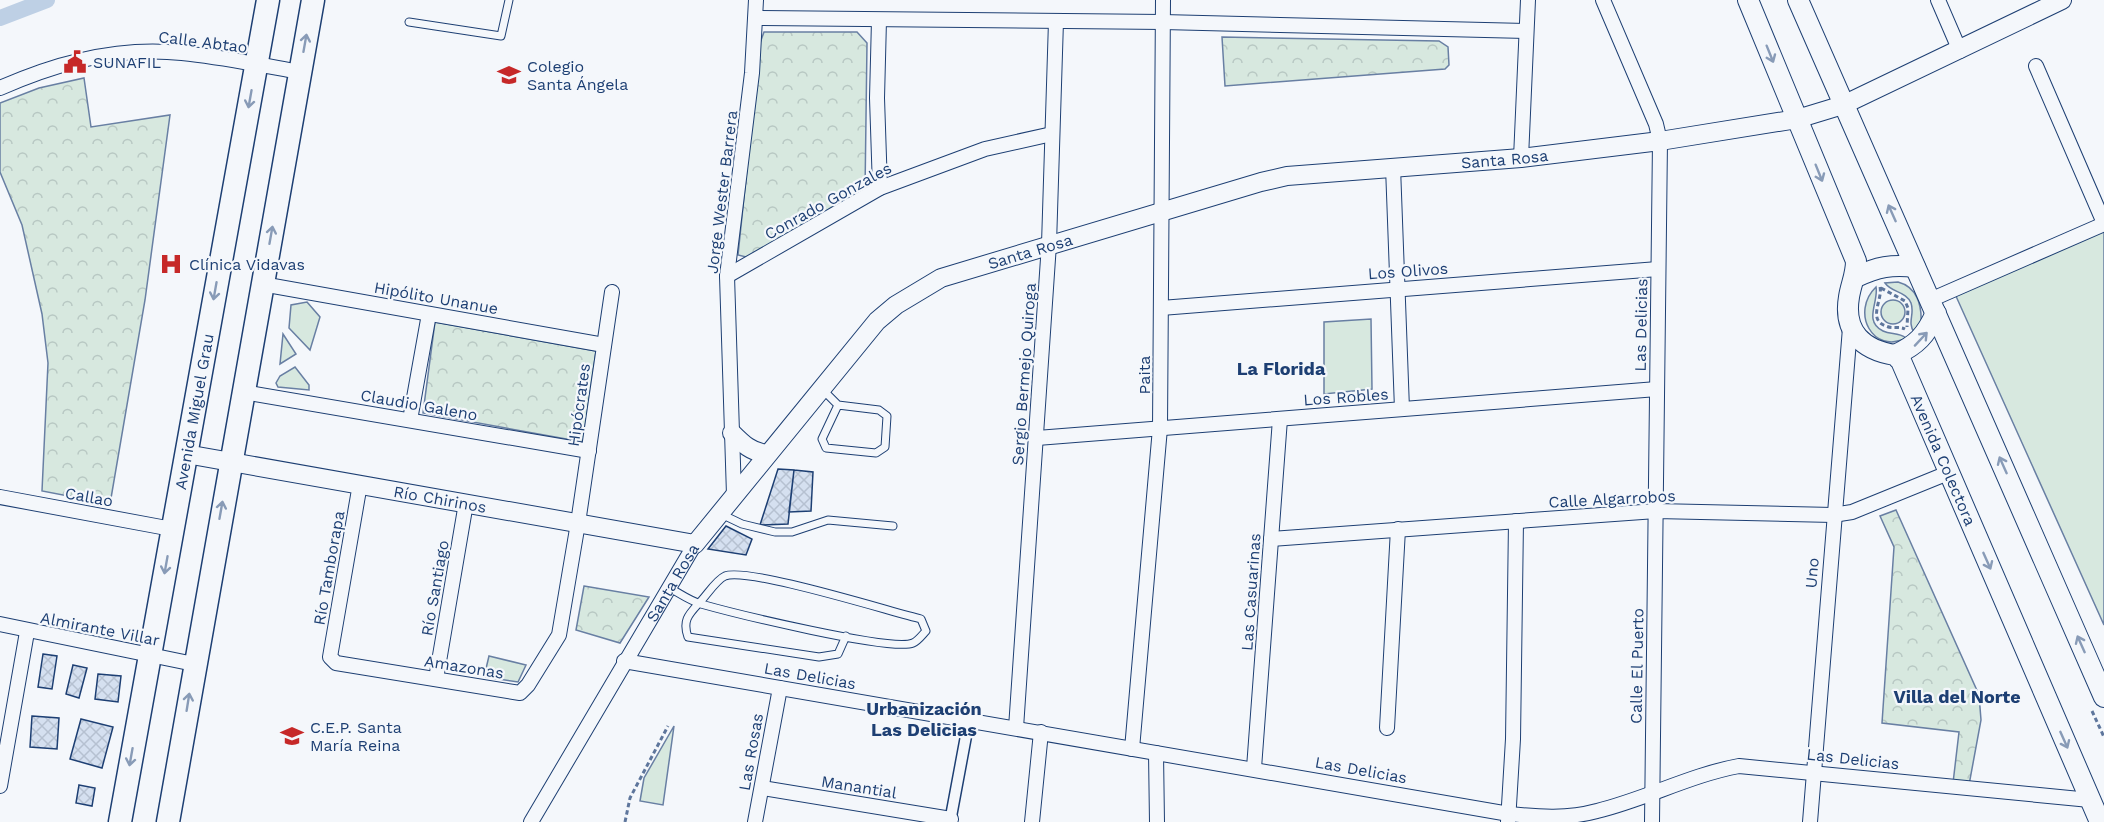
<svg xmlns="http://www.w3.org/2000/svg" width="2104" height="822" font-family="'Work Sans',sans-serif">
<defs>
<pattern id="forest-crowns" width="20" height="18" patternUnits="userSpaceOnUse" patternTransform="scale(1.5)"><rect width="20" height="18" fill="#d7e8df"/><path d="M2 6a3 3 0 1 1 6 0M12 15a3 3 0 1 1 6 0" fill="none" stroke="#b8c8c3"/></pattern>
<pattern id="building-cross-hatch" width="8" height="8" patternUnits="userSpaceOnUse" patternTransform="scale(1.5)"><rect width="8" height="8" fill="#d5e0f0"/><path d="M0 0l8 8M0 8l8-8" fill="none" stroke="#b6c1d1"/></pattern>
</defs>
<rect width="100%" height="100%" fill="#f4f7fb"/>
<path fill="#d7e8df" stroke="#687fa3" stroke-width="1.5" d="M2104 229V625L1955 294Z
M1898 282C1917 287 1922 305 1921 323L1914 332C1907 322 1915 314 1911 303 1906 291 1892 293 1885 283Z
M1876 287C1879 302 1863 321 1883 331 1891 335 1898 332 1906 338 1873 355 1850 312 1876 287Z
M1881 312a12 12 0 1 1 24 0a12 12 0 1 1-24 0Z
M307 302 320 317 310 350 289 328 291 305Z
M1371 319 1372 389 1324 394V322Z
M283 334 296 354 280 364Z
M295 367 309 385V390L278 387 276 383 280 376Z
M489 656 526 665 518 682 484 677Z
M674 726 663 805 640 801 644 778Z"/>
<path fill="url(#forest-crowns)" stroke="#687fa3" stroke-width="1.5" d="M764 32H857L867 43 865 192 750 258 738 255 760 43Z
M1222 37 1439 41 1448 47 1449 65 1445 69 1225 86Z
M84 78 91 127 170 115 145 300 110 504 42 491 48 363 42 314 22 225 0 172V103L39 88Z
M435 322 596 351 583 442 423 413Z
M1896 510 1979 695 1981 720 1969 785 1953 783 1959 732 1882 723 1894 547 1880 516Z
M584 586 649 597 620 643 576 630Z"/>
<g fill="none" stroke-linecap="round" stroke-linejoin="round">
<path stroke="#bed0e5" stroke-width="16" d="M0 18 47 0"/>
</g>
<path fill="url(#building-cross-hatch)" stroke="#1d3f73" stroke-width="1.5" d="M778 469 794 470 788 524 760 525Z
M794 470 813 472 811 511 789 512Z
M726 526 752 539 746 555 708 549Z
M43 654 57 656 52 689 38 687Z
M73 665 87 668 79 698 66 694Z
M98 674 121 676 118 702 95 699Z
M32 716 59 718 57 749 30 747Z
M81 719 113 727 102 768 70 759Z
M79 785 95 788 92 806 76 803Z"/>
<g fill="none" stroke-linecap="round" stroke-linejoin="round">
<g stroke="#1d3f73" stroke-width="9">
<path id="service" d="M409 22 501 36 509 0
M823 390 838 405 879 410 887 416 885 447 876 453 826 448 822 439 838 405
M721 514 742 524 775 532H792L828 520 893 526
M668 587C679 593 690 601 701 604 733 613 891 652 913 643 918 641 923 634 926 631L921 619C888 611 748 567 725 576 716 580 707 595 700 602 689 614 682 620 688 637L819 657 838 654 846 636"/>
</g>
<g stroke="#1d3f73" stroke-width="13">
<path id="pedestrian" d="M950 822 969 720"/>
</g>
<g stroke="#1d3f73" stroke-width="16">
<g id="minor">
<path d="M1603 0 1656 124 1660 141 1652 822"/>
<path d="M1938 0 1960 51"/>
<path d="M756 18 1163 22 1526 31"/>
<path d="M879 20 877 98 880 188"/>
<path d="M2036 66 2104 223"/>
<path d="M0 88C56 63 120 46 182 53 222 57 261 65 300 72"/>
<path d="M1521 158 1528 0"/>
<path d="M1393 167 1402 409"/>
<path d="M727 276 880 188 985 149 1052 134"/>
<path d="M262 284 604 345"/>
<path d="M1930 300 2104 224"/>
<path d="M1161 308 1658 269"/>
<path d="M243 392 589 451"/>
<path d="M410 420 429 314"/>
<path d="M1037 438 1657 389"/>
<path d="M360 484 330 657 336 663 520 693 528 685 559 635 578 523 612 292"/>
<path d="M734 495 727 276 752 73 756 0"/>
<path d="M0 497 172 529"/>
<path d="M1271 539 1656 511 1833 515 1852 512 1948 473"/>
<path d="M0 624 194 664"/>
<path d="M624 661 1509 814C1539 817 1568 819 1597 811 1646 799 1690 775 1739 766L2090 800"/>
<path d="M436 679 466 503"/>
<path d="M1016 728 1049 244 1056 21"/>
<path d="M1387 728 1398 529"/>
<path d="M1132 749 1160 428 1163 0"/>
<path d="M1156 753 1157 822"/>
<path d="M1254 768 1280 419"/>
<path d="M0 786 27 632"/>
<path d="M762 788 951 819"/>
<path id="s1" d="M531 822 695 544"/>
<path d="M755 822 780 688"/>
<path d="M1032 822 1041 732"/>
<path d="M1508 822 1513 739 1516 521"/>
<path d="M1810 822 1850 328"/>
</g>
</g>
<g stroke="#1d3f73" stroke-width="20">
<g id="tertiary">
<path d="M732 433C743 444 751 452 767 454"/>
<path id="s2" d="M186 454 695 544 877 321 896 305 941 278 1261 182 1287 176 1521 158 1660 141 1797 119 1843 105 2062 0"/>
</g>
</g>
<g stroke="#1d3f73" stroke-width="22">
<g id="secondary">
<path id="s3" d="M1748 0 1856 261C1856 275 1851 284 1849 297 1843 332 1863 350 1895 355L1901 361 2100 822"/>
<path d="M1798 0 2104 697"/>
<path d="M1856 277C1877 267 1892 264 1915 267"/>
<path d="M1895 355C1917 345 1926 335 1936 313"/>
</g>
</g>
<g stroke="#1d3f73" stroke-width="25">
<g id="primary">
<path id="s4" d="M120 822 268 0"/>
<path d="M168 822 313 0"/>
</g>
</g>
<path stroke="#5e769c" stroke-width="3" stroke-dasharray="4.5 3" stroke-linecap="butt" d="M1880 287C1883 299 1867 320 1886 326 1892 329 1899 326 1905 329
M1881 288 1905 301 1908 308 1907 327
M2092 711 2104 737
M625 822 630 798 668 726"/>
<use href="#service" stroke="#f4f7fb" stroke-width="7"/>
<use href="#pedestrian" stroke="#f4f7fb" stroke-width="10"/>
<use href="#minor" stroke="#f4f7fb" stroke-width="14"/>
<use href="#tertiary" stroke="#f4f7fb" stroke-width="18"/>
<use href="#secondary" stroke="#f4f7fb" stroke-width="20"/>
<use href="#primary" stroke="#f4f7fb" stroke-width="22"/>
</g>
<defs><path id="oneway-shaft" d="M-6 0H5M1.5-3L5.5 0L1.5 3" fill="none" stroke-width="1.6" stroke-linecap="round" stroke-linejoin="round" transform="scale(1.5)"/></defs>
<g stroke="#889bb7">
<use href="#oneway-shaft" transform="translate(305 43) rotate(-80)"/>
<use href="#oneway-shaft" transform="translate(1770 54) rotate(68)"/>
<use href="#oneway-shaft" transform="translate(250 99) rotate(100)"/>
<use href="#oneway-shaft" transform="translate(1819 173) rotate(68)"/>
<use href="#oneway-shaft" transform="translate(1892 213) rotate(-114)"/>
<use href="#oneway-shaft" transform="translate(271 235) rotate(-80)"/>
<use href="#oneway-shaft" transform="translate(215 291) rotate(100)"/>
<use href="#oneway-shaft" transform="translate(1921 339) rotate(-47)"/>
<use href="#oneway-shaft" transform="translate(2003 465) rotate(-114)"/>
<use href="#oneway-shaft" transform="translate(221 510) rotate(-80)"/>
<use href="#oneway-shaft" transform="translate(1987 561) rotate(66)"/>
<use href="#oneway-shaft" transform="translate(166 565) rotate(100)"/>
<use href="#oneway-shaft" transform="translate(2081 644) rotate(-114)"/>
<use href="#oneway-shaft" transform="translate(188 702) rotate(-81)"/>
<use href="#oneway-shaft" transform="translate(2064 740) rotate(66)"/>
<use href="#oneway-shaft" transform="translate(131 757) rotate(100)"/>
</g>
<defs>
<g id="civic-bare" transform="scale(1.8)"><path d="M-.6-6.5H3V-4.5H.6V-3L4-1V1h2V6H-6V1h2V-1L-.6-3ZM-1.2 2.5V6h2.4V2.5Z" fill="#c62828" stroke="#f4f7fb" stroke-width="2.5" paint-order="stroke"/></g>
<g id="school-bare" transform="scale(1.8)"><path d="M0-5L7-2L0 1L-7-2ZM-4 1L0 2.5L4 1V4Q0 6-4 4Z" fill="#c62828" stroke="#f4f7fb" stroke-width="2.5" paint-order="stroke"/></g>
<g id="hospital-bare" transform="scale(1.8)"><path d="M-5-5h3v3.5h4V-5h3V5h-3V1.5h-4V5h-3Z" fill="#c62828" stroke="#f4f7fb" stroke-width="2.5" paint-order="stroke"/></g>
</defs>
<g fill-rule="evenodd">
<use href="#civic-bare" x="75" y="62"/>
<use href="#school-bare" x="509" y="75"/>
<use href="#hospital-bare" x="171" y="264"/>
<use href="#school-bare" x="292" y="736"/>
</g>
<g text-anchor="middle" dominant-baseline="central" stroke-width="4.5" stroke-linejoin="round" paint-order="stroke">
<g font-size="16" fill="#1d3f73" stroke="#f4f7fb">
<text transform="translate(203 42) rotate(7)">Calle Abtao</text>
<text stroke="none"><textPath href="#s2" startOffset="1461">Santa Rosa</textPath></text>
<text transform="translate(722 192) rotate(-83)">Jorge Wester Barrera</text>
<text transform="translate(828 201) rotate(-29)">Conrado Gonzales</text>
<text stroke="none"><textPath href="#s2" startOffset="975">Santa Rosa</textPath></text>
<text transform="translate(1408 271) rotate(-4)">Los Olivos</text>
<text transform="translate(436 298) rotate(10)">Hipólito Unanue</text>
<text transform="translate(1641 325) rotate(-89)">Las Delicias</text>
<text transform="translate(1024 374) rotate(-86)">Sergio Bermejo Quiroga</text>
<text transform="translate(1144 375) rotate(-90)">Paita</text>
<text transform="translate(1346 397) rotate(-4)">Los Robles</text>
<text transform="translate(419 405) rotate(10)">Claudio Galeno</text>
<text transform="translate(579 405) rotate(-82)">Hipócrates</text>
<text stroke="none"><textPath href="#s4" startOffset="417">Avenida Miguel Grau</textPath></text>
<text stroke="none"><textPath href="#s3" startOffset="520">Avenida Colectora</textPath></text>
<text transform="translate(89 497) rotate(10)">Callao</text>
<text stroke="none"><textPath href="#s2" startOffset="258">Río Chirinos</textPath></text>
<text transform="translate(1612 499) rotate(-3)">Calle Algarrobos</text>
<text transform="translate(329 568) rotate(-80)">Río Tamborapa</text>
<text transform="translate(1812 573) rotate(-85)">Uno</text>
<text stroke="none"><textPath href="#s1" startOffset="278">Santa Rosa</textPath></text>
<text transform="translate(435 588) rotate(-80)">Río Santiago</text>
<text transform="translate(1251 592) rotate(-86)">Las Casuarinas</text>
<text transform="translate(100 629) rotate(11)">Almirante Villar</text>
<text transform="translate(1637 666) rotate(-89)">Calle El Puerto</text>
<text transform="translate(464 667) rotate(9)">Amazonas</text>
<text transform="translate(810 676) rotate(10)">Las Delicias</text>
<text transform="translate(751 752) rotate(-80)">Las Rosas</text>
<text transform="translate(1853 759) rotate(6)">Las Delicias</text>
<text transform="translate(1361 770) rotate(10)">Las Delicias</text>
<text transform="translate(859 787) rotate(9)">Manantial</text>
</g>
<g font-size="16" fill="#1d3f73" stroke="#f4f7fb" text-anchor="start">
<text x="93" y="62">SUNAFIL</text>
<text x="527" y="66">Colegio<tspan x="527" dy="18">Santa Ángela</tspan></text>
<text x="189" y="264">Clínica Vidavas</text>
<text x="310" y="727">C.E.P. Santa<tspan x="310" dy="18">María Reina</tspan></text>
</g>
<g font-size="18" font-weight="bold" fill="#1d3f73" stroke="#f4f7fb">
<text x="1281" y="368">La Florida</text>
<text x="1957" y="696">Villa del Norte</text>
<text x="924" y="708">Urbanización<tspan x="924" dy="21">Las Delicias</tspan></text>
</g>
</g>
</svg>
